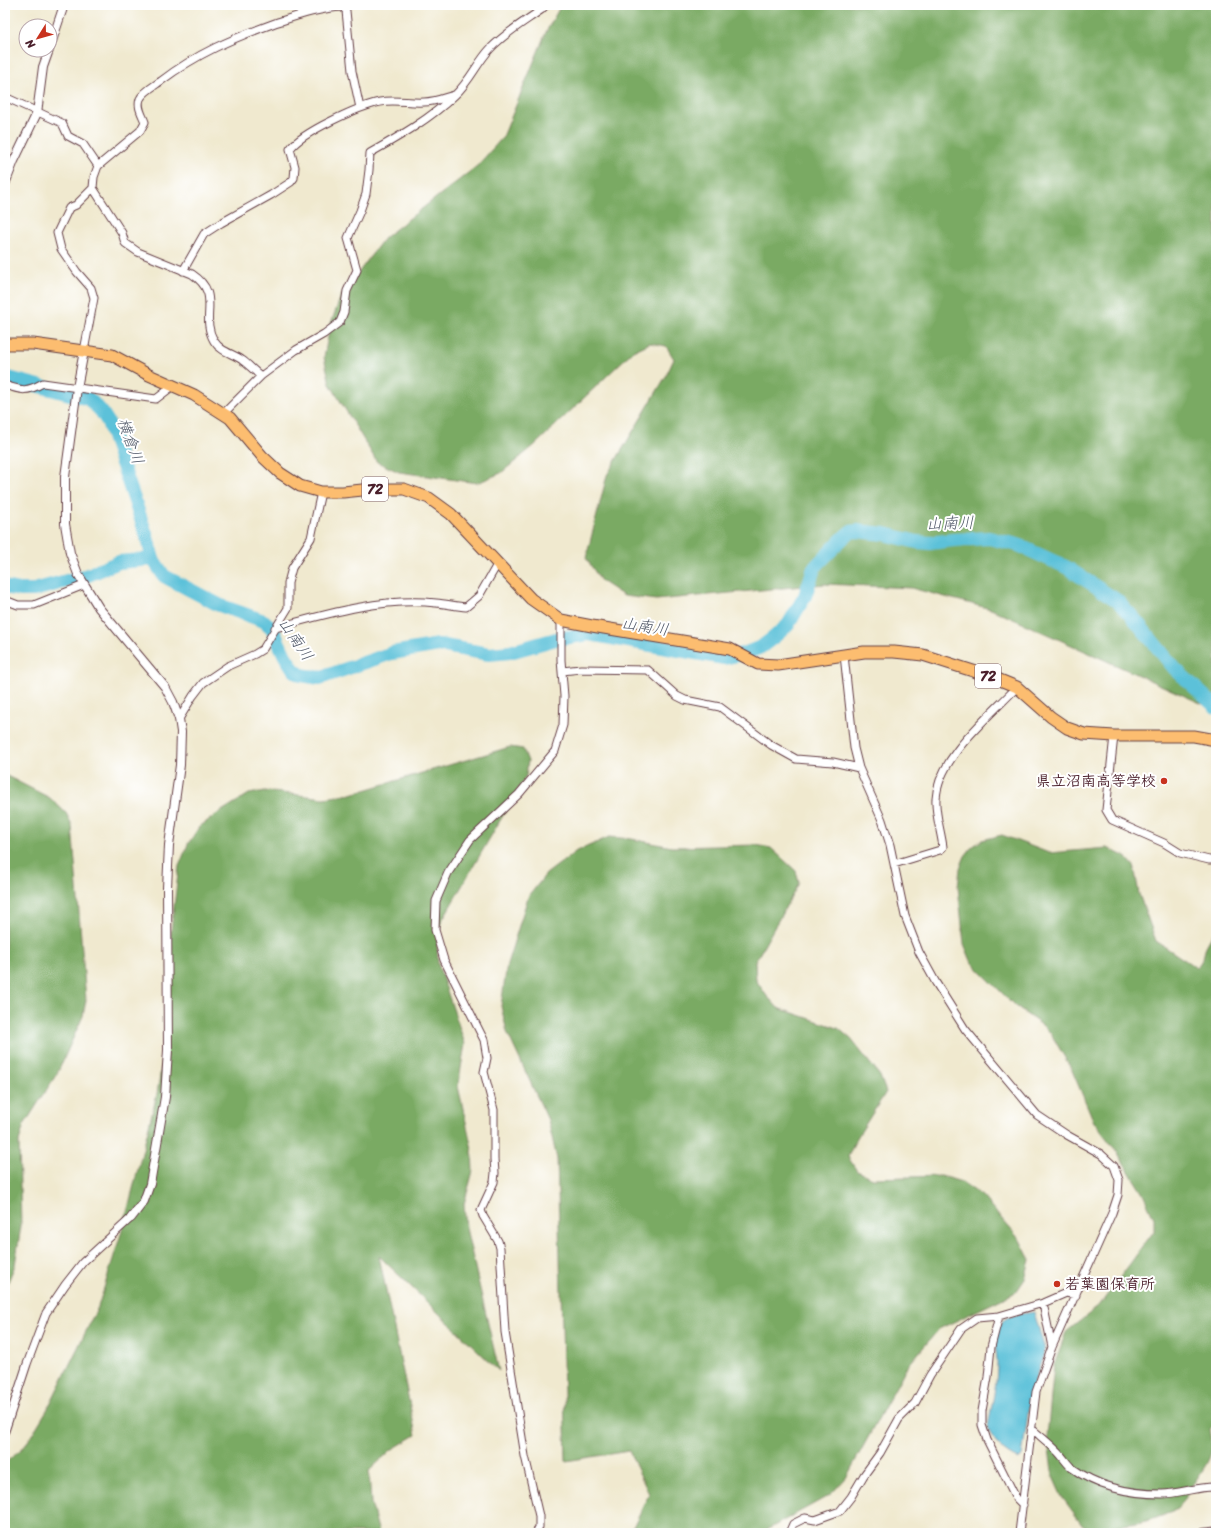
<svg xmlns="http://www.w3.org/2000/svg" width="1221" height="1538" font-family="Sriracha,'Klee One',sans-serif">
<rect width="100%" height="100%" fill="#fff"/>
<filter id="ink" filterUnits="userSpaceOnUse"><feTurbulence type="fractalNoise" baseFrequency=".025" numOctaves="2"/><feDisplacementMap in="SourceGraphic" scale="8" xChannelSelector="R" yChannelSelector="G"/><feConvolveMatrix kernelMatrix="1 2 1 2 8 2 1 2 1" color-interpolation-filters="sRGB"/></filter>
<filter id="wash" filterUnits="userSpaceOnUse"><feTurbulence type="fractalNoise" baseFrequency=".012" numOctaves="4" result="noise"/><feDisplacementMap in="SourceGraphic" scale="16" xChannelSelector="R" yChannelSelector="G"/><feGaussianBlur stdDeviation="0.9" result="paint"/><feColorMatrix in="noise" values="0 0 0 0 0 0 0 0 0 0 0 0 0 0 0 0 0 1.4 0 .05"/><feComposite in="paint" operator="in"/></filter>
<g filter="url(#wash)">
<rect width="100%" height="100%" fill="#f0e9cf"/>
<path fill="#7aaa63" stroke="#626447" d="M561 5H1216V710L991 609 911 588 825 584 656 600 624 596 601 581 586 558 607 475 666 376 674 359 666 346 650 343 633 351 535 445 501 473 477 483 399 472 377 462 330 384 324 357 330 326 341 296 384 238 477 166 503 137 546 32Z
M510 747 523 749 528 761 526 776 441 922 437 940 438 964 465 1044 458 1086 472 1149 473 1171 464 1204 466 1228 499 1371 379 1256 416 1435 391 1450 369 1471 371 1503 379 1533H5V1463L25 1446 47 1410 98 1307 124 1224 157 1094 166 1038 171 931 179 866 188 844 199 827 220 812 249 794 265 791 324 798 351 794Z
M5 775 50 798 66 813 72 825 86 1000 83 1016 58 1072 24 1125 19 1141 21 1226 15 1265 5 1289Z
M1002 835 1049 853 1107 848 1126 857 1134 866 1139 894 1156 941 1197 968 1203 958 1206 946 1216 929V1423L1210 1429C1215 1453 1209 1461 1196 1480 1194 1483 1191 1486 1189 1490 1187 1493 1186 1498 1184 1501 1166 1524 1112 1527 1085 1528L1062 1497 1053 1477 1047 1437 1054 1365 1066 1332 1099 1306 1154 1231V1218L1143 1194 1117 1152 1094 1122 1071 1068 1051 1034 1042 1025 1016 1007 972 963 964 944 958 887 960 868 965 856 972 847 982 840Z
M609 837 632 839 672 847 756 845 771 848 796 871 799 883 755 962 756 980 766 995 778 1008 838 1028 851 1039 880 1076 886 1092 855 1141 848 1157 857 1171 873 1178 941 1176 962 1182 982 1196 1020 1240 1030 1260 1025 1279 1016 1292 939 1329 906 1368 846 1478 830 1495 761 1533H622L633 1527 649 1494 629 1451 566 1461 557 1159 548 1120 507 1032 501 1006 507 964 528 897 546 874 575 852Z"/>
<path fill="#5bc1d9" stroke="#527082" d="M1034 1312 1045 1350 1031 1392 1022 1456 1018 1459C1004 1453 992 1442 988 1427 991 1407 997 1386 997 1366 998 1352 990 1336 1000 1324 1007 1314 1023 1314 1034 1312Z"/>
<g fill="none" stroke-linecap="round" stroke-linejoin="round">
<path stroke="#5bc1d9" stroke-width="14" d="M5 377 89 399 101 411 108 422 147 537 153 559 164 576 219 605 264 621 272 628 285 656 294 670 301 675 320 678 392 653 439 645 489 654 510 652 556 639 589 634 724 658 746 653 761 647 773 638 788 625 805 596 814 568 843 538 850 532 857 531 885 534 917 542 930 543 953 540 989 538 1018 545 1066 567 1118 601 1136 621 1175 669 1216 707
M5 587 20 590H34L88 575 119 562 153 559"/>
</g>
</g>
<g filter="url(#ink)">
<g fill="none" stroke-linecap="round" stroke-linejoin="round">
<g stroke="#633d44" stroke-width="9">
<path id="minor" d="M5 97 62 123 68 136 83 144 98 166
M93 188 122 233 125 243 138 252 192 274C223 295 199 315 214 341 221 352 232 353 242 360 248 364 254 371 261 376
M183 271 204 234 221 223 271 195 291 182 294 178 295 167 290 149C302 132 360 106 380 102 395 99 409 103 424 102 434 102 444 98 454 95
M84 351 94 298 91 288 77 272 61 249 57 233 69 208 76 205 93 188 94 177 98 166 140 131 145 122C142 114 137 107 140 99 143 92 154 86 161 81 198 53 231 39 275 23 297 16 320 8 343 7L346 11 352 71 360 108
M5 385C22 391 27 392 43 383L156 399 173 386
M224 413 261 376 296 350 324 334 340 322 344 312 347 291 357 270 348 238 360 211 366 194 369 170 370 153C400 136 430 119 455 95 470 81 477 63 490 49 505 33 524 22 541 10L546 5
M5 600 18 605H34L84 585
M275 628C326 614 383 597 436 603 446 604 456 606 466 607L479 596 498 563
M844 655 854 748 859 768 882 820 890 845 905 916 919 952 936 983 965 1029 1037 1115 1067 1135 1101 1154 1114 1166 1119 1180 1118 1195 1112 1213 1052 1347 1036 1392 1019 1533
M562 671 581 669 648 670 677 696 685 700 720 707 771 745 796 759 833 762 859 768
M179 719 193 696 203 683 228 666 255 654 263 649 288 608V583L292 568 311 538 321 492
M1114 736 1106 810 1112 820 1164 843 1180 853 1209 860H1216
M894 864 940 850 943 847C941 831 935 814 936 799 938 757 990 716 1017 687
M1043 1303 1052 1347
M999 1316 991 1347 988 1377 982 1411V1425L987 1440 1016 1498 1023 1505
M1031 1428C1040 1436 1050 1444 1058 1452 1063 1457 1067 1464 1072 1468 1098 1487 1131 1494 1162 1494 1180 1494 1198 1486 1216 1487
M5 1431 27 1364 46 1313 65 1285 83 1262 131 1218
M536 1533 539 1527V1516L525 1456 505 1332 500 1248 498 1241 483 1216 481 1210 494 1182 495 1173 494 1159V1110L484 1072 487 1058 484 1040 444 960 435 930 436 901 448 873 470 840 519 794 555 751 563 725 564 696 561 660V620
M789 1533 793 1524 805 1518 815 1520 840 1511 851 1497 864 1475 880 1453 899 1419 915 1403 930 1375 961 1329 977 1318 999 1316 1043 1303 1066 1293 1076 1295
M1198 1533 1216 1531"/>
</g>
<g stroke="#633d44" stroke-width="10">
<path id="tertiary" d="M50 47 64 5
M5 184 14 161 37 113 43 67 49 50
M84 351 77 388 65 477V524L70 553 78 574 99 608 165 687 173 702 179 719 181 732 180 765 169 845 167 888 168 1050 165 1097 150 1184 144 1201 131 1218"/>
</g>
<g stroke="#633d44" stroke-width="13">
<path id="primary" d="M5 344H33L112 355 149 375 194 395 230 418 262 456 280 473 300 486 321 492H343L372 489H404L429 498 451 514 531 599 561 620 592 626 730 649 758 664 778 665 864 652H894L923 655 995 678 1017 687 1051 717 1067 728 1084 734 1114 736H1194L1216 740"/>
</g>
<use href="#minor" stroke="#fff" stroke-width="7"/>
<use href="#tertiary" stroke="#fff" stroke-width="8"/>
<use href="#primary" stroke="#fcbd6f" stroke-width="11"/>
</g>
</g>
<g fill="#c8321e" stroke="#fff" stroke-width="1.5">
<circle cx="1164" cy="781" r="4"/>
<circle cx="1057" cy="1284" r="4"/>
</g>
<g text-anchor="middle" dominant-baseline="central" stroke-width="4" stroke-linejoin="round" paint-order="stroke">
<g fill="#fff" stroke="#80626b" stroke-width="1">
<rect x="362" y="477" width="26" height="24" rx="3"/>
<rect x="975" y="664" width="26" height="24" rx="3"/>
</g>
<g font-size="14" font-weight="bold" fill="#4a1f2b">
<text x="375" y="489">72</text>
<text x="988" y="676">72</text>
</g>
<g font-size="15" font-weight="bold" fill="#4a1f2b" stroke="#fff" text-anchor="end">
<text x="1156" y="781">県立沼南高等学校</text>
<text x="1065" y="1284" text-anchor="start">若葉園保育所</text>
</g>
<g font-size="16" font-style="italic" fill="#505868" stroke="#fff">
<text transform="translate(131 441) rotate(70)">横倉川</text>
<text transform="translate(950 523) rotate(-2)">山南川</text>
<text transform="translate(645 626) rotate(9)">山南川</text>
<text transform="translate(296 639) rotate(56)">山南川</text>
</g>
</g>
<rect width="1221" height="1538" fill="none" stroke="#fff" stroke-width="20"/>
<g transform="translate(38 38) rotate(233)"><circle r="19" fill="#ffffff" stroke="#b7a5aa"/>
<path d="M0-3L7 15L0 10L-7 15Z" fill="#c8321e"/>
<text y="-6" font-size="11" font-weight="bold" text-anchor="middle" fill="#4a1f2b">N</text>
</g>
</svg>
